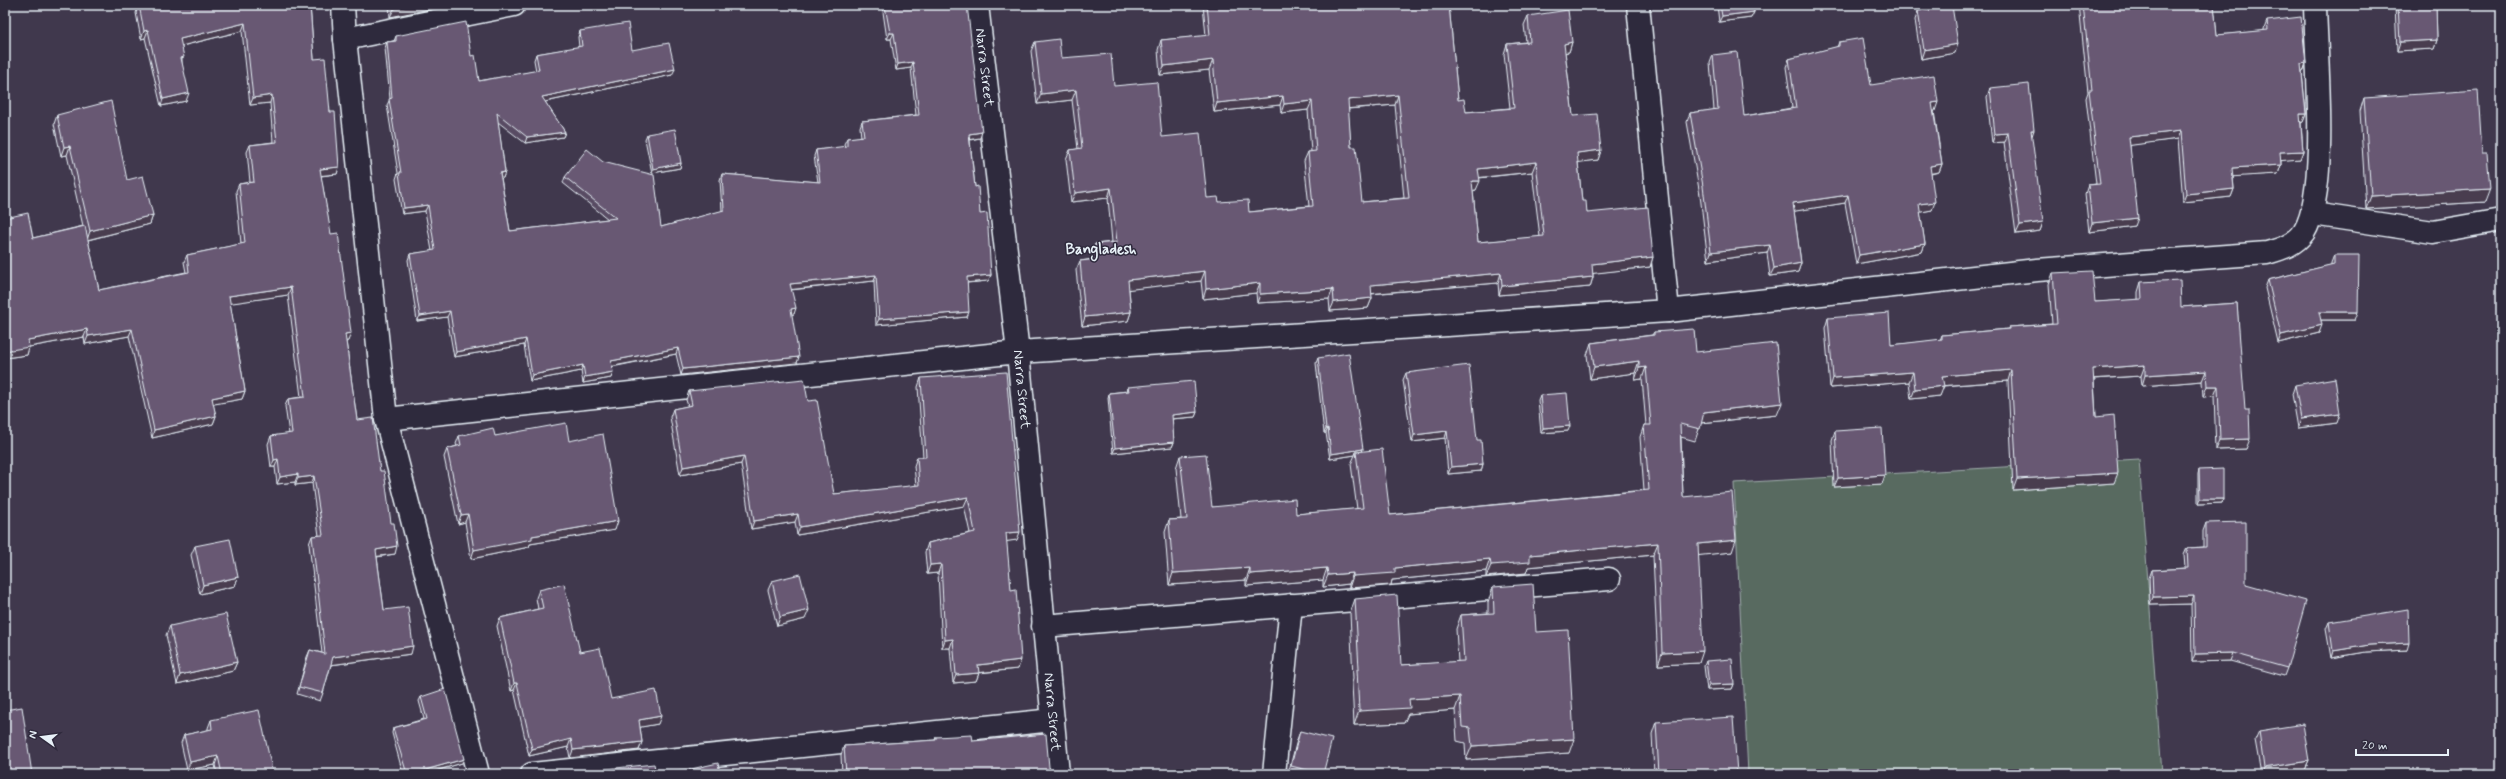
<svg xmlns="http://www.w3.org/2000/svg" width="2506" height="779" font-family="Mynerve,sans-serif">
<rect width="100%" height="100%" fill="#40384d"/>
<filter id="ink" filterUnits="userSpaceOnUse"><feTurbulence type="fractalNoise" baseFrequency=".025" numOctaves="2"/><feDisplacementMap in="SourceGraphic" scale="8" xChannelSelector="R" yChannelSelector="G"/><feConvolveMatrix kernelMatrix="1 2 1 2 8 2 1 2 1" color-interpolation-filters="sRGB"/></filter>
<g filter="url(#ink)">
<path fill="#586a61" stroke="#a0aeac" d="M2139 459 2162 774H1748L1734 483Z"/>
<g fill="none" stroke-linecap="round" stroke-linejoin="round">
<g stroke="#e8f1f8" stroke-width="25">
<g id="minor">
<path d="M343 5 345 39 386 419 478 774"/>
<path id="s1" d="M977 5 1018 352 1058 774"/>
<path d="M1638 5 1668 311"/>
<path d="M345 39 514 5"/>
<path d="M2313 214 2433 232 2501 220"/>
<path d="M386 419 1018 352 1668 311 2037 270 2267 253C2281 249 2295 245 2304 232 2329 192 2316 56 2315 5"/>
<path d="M1043 626 1609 579"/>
<path d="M532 774 1053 720"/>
<path d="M1274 774 1291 605"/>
</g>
</g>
<use href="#minor" stroke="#2f2a3d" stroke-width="22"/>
</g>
<path fill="#594c63" stroke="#e8f1f8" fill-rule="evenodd" d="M139 5H310L314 59 330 112 339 167 337 174 321 176 348 341H346L357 420 380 471 395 554 377 557 384 610 411 654 331 665 323 693 320 701 297 694 307 657 310 650 322 653 309 544 312 536H319L312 483 295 485V482L277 484 275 467H271L268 444 271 436 289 434 285 406 288 399 301 397 288 295 230 303 245 391 242 399 213 404 216 416 213 424 152 438 129 336 85 344 84 337 29 347 27 355 5 358V218L33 238 83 226 67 155 61 156 54 124 57 115 127 180 153 215 150 224 88 240 99 290 186 272 184 262 187 255 241 244 236 191 239 184 250 182 247 152 250 145 273 142 270 103 250 105 242 31 182 46V63L186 101 161 106 145 38 141 39 136 13Z
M389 5H451L390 17Z
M1203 5H1449L1458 100 1466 112 1510 108 1504 54 1507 44 1526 42 1524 25 1528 16 1572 42 1569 52H1565L1573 116 1601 150 1598 160 1578 162 1582 201 1587 213 1653 257 1650 267 1593 273V277L1590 287 1499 295 1498 283 1371 294 1372 298 1368 308 1330 311 1329 299 1257 303 1256 293 1203 299 1201 281 1129 289 1131 312 1128 321 1082 326 1076 270 1080 261 1093 259 1092 254 1095 244 1112 242 1108 198 1071 202 1066 159 1070 150 1078 149 1072 100 1037 104 1031 51 1035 42 1061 58 1114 86 1162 137 1207 198 1249 212 1309 206 1304 161 1308 152H1311L1308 110 1281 113 1280 105 1214 112 1209 70 1160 75 1158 50 1161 40 1206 36ZM1395 105 1404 198 1362 202 1351 147 1348 109ZM1532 172 1540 237 1478 242 1473 191 1476 190 1479 178Z
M1717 5H1753L1754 12 1751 18 1719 22Z
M2079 5H2214L2217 35 2264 31V29L2267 21 2306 63 2303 72H2302L2306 114 2303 122 2301 123 2303 151 2300 159 2281 160V165L2278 174 2233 176 2234 189 2231 197 2183 202 2178 139 2130 145 2135 226 2089 232 2085 194 2088 185 2096 184 2086 98 2088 92Z
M2395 5H2436L2437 40 2434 49 2397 51Z
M885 6 980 138 970 140 975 187 980 214 991 275 988 281 967 283V317L876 325 874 281 791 290 794 314H791L797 363 681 375 676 354 612 367 611 378 583 383 581 371 530 381 524 345 454 357 447 317 417 321 408 260 410 254 432 251 425 211 402 214 396 179 398 173 387 105 390 99 385 48 387 42 394 41 396 36 471 56 479 81 536 71 534 60 536 54 579 47 578 37 580 31 632 50 672 75 545 102 565 132 563 137 525 143 498 122 505 172 503 178H501L510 231 608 219 563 183 565 177 661 227 722 211 720 180 722 174 818 182 814 156 816 150 845 147 844 144 847 138 861 137 860 127 862 121 916 115 911 68 896 70 891 39H887L883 12Z
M1918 11 1955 53 1921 59 1915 20Z
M1839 42 1871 85 1935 111H1934L1942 164 1939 172 1931 174 1932 210 1920 212 1925 244 1922 252 1856 264 1845 203 1794 211 1801 263 1798 272 1770 276 1767 253 1708 261 1700 195 1687 122 1690 113 1714 110 1710 63 1713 55 1744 116 1792 108 1786 67 1789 59 1837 47Z
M1990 88 2043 222 2040 231 2016 234 2004 142 1992 143 1987 97Z
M2364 98 2482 153 2485 202 2366 209 2360 111Z
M647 134 681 163 680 168 652 173 645 139Z
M2334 255 2355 320H2321L2319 333 2278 343 2265 288 2268 280 2331 265V263Z
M2053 273 2095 302 2138 300V292L2141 282 2181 307 2237 303 2246 449 2216 450 2214 396 2203 397 2202 381 2142 386 2141 376 2094 379 2096 417 2114 483 2013 490 2008 381 1943 386 1940 396 1911 399 1909 382 1830 388 1825 328 1828 318 1891 345 1940 340 1942 335 2008 329 2009 327 2052 324 2049 284Z
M1654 332 1696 352 1777 415 1701 423 1695 441 1681 437 1683 497 1732 552 1698 555 1699 663 1658 665 1653 555 1528 567 1526 573 1486 577V571L1392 580 1391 585 1349 588V584L1323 587V580L1246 586V580L1169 585 1165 532 1169 520 1181 519 1176 468 1180 456 1212 507 1296 514 1357 509 1351 464 1355 455 1330 459 1326 433H1324L1316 363 1318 358 1363 449 1362 451 1390 515 1644 490 1640 437 1644 425H1646L1642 379 1635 380V373L1590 379 1587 355 1591 343 1652 335Z
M1406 373 1477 440 1483 464 1481 471 1448 474 1445 438 1412 442 1403 380Z
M921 378 1017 540 1006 541 1018 669 979 673 976 681 953 683 950 648H942L938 573 927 574 925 552 928 543 970 533 964 506 797 535 795 522 751 529 741 464 680 475 670 417 673 409 688 406 686 400 689 391 808 401 834 494 916 486 914 466 917 457H923L918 387Z
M2295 385 2337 423 2298 428 2292 394Z
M1128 387 1197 412 1195 417 1172 419 1174 442 1172 447 1113 453 1108 398 1109 393 1127 391Z
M1540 395 1568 431 1541 433 1538 400Z
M1835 431 1885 475 1882 484 1834 487 1832 440Z
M459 436H495L569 441 615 530 530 544 529 547 471 559 465 522 458 524 444 457 447 449 457 446 456 444Z
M2199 470 2223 499 2222 503 2198 504V474Z
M2206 523 2246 584 2287 668 2284 676 2230 661 2192 662 2191 604 2150 605 2149 578 2152 570 2185 568 2184 555 2187 548 2203 547V531Z
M195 546 238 577 235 586 200 594 191 555Z
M772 581 805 619 777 626 768 590Z
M1493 587 1536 632 1569 753 1466 760 1465 743 1457 741 1455 710 1408 714 1404 723 1354 725 1352 683 1353 679 1350 613 1355 599 1401 665 1458 662 1456 629 1461 615 1488 613V602Z
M539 590 580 652 611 699 658 724 640 727 642 742 639 750 570 758 568 747 529 756 514 690 511 691 497 626 500 618 538 609 536 598Z
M2329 622 2407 650 2366 652 2331 658 2326 629Z
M170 626 237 662 233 671 177 684 166 635Z
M1706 661 1734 684 1732 689 1707 690 1704 666Z
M421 697 462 763 425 774H403L392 733 393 728 424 719 419 701Z
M211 720 273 774H217L215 765 187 770 181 743 184 735 208 730V728Z
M1656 722 1737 774H1654L1652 734Z
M1300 731 1323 774H1288L1297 740Z
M2259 731 2309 761 2305 770 2280 774H2261L2255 740Z
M936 737 973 741 1049 767 1051 773 1054 774H842L841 755 844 746 935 740Z"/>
<path fill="#483e50" stroke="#e8f1f8" d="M412 5H451L390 17 394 9Z
M1754 12 1751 18 1719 22 1722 16Z
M245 23 242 31 177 47 180 39Z
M148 30 145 38 141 39 144 31Z
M890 33H894L891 39H887Z
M2437 40 2434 49 2397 51 2400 42Z
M1572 42 1569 52 1561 53 1564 44Z
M1958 44 1955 53 1921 59 1924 50Z
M1213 60 1209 70 1160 75 1164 66Z
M913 62 911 68 896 70 898 64Z
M2306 63 2303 72 2298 73 2301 64Z
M675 69 672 75 540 103 542 97Z
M1076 90 1072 100 1037 104 1041 94Z
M189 93 186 101 161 106 163 99Z
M272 95 270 103 250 105 253 98Z
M1398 95 1395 105 1344 109 1348 100Z
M1283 96 1280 105 1214 112 1217 103Z
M1312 101 1308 110 1281 113 1284 104Z
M1938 102 1935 111 1929 112 1932 103Z
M2300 114H2306L2303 122 2297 123Z
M2031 130H2034L2031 139Z
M2181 131 2178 139 2126 146 2129 137Z
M565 132 563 137 525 143 527 137Z
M982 132 980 138 967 140 969 134Z
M2008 133 2004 142 1992 143 1995 134Z
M70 146 67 155 61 156 64 147Z
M1601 150 1598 160 1574 163 1577 153Z
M2303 151 2300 159 2277 161 2280 152Z
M1536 162 1532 172 1475 178 1478 169Z
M681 163 680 168 652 173 653 169Z
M1942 164 1939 172 1927 174 1930 166Z
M2281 165 2278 174 2229 177 2232 168Z
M339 167 337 174 317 176 320 169Z
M505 172 503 178 498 179 500 173Z
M1472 181H1480L1476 190 1469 191Z
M1111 188 1108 198 1071 202 1075 193Z
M2234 189 2231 197 2183 202 2186 194Z
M2490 189 2485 202 2366 209 2371 196Z
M1848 195 1845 203 1790 212 1793 203Z
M1935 202 1932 210 1916 213 1919 204Z
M428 205 425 211 402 214 404 208Z
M153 215 150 224 87 240 90 231Z
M2138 218 2135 226 2089 232 2092 223Z
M2043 222 2040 231 2016 234 2020 225Z
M1925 244 1922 252 1856 264 1859 255Z
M1770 245 1767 253 1708 261 1711 252Z
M1653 257 1650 267 1588 274 1592 264Z
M1801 263 1798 272 1770 276 1774 268Z
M1205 271 1201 281 1125 290 1128 280Z
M1501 273 1498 283 1367 294 1371 285Z
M876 275 874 281 787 290 790 284Z
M991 275 988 281 964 283 967 277Z
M1593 277 1590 287 1499 295 1502 286Z
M1260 283 1256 293 1203 299 1206 289Z
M291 287 288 295 226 304 229 296Z
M1333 289 1329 299 1257 303 1260 294Z
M1372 298 1368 308 1330 311 1334 302Z
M796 308 794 314 788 315 791 309Z
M450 311 447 317 417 321 420 316Z
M969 312 967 317 876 325 879 319Z
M1131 312 1128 321 1082 326 1085 317Z
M2319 312H2358L2355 320H2316Z
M2322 325 2319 333 2278 343 2281 335Z
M87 329 84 337 29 347 27 355 5 358V351L28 340Z
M132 329 129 336 85 344 88 336Z
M351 333 348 341 342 342 345 334Z
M526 339 524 345 454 357 456 352Z
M678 348 676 354 609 367 611 361Z
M799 357 797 363 681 375 683 369Z
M1639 361 1635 373 1590 379 1594 367Z
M583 365 581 371 530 381 532 375Z
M2145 365 2141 376 2089 379 2093 369Z
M1646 367 1642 379 1635 380 1639 368Z
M2011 370 2008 381 1939 386 1942 376Z
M2206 371 2202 381 2142 386 2145 375Z
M613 372 611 378 583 383 585 377Z
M1913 372 1909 382 1830 388 1833 378Z
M1944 386 1940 396 1911 399 1915 389Z
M2207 386H2218L2214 396 2203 397Z
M245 391 242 399 209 405 212 398Z
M1782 403 1777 415 1700 423 1704 412Z
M1197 412 1195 417 1170 419 1172 415Z
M2340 414 2337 423 2298 428 2301 419Z
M216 416 213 424 152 438 154 430Z
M1570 426 1568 431 1541 433 1543 428Z
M1328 428 1326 433H1324L1326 429Z
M1447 431 1445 438 1412 442 1414 435Z
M2250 439 2246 449 2216 450 2220 440Z
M1174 442 1172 447 1113 453 1115 448Z
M1363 449 1361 454 1356 452 1355 455 1330 459 1331 454Z
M744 456 741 464 680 475 683 467Z
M278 459 275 467H271L274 460Z
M1483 464 1481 471 1448 474 1451 467Z
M2118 473 2114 483 2013 490 2017 479Z
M298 474 295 482 277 484 280 477Z
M1885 475 1882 484 1834 487 1838 478Z
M314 476 312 483 295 485 298 478Z
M968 497 964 506 797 535 800 527Z
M2200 499H2223L2222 503 2198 504Z
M468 514 465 522 458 524 461 515Z
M798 514 795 522 751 529 754 521Z
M618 521 615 530 530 544 529 547 471 559 474 550 532 536Z
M1020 532 1017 540 1003 542 1006 533Z
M1736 540 1732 552 1694 556 1698 544Z
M1658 543 1653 555 1528 567 1526 573 1486 577 1491 565 1530 555Z
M397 546 395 554 373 557 376 550Z
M1490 559 1486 571 1392 580 1391 585 1349 588 1353 576 1395 568Z
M941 564 938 573 927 574 930 565Z
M1250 568 1246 580 1169 585 1173 573Z
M1327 568 1323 580 1246 586 1250 574Z
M1353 573 1349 584 1323 587 1328 575Z
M238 577 235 586 200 594 203 585Z
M2194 596 2191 604 2150 605 2153 597Z
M809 610 805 619 777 626 780 617Z
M953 639 950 648H942L945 640Z
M2409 643 2407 650 2366 652 2331 658 2333 651 2369 645Z
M413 646 411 654 330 665 333 657Z
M1703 651 1699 663 1658 665 1662 653Z
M2233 653 2230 661 2192 662 2195 654Z
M1021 660 1018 669 975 673 978 665Z
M237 662 233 671 177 684 180 675Z
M979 673 976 681 953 683 956 675Z
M514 683H517L514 690 511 691Z
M1734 684 1732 689 1707 690 1709 685Z
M1460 696 1455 710 1408 714 1404 723 1354 725 1359 711 1409 699Z
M661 716 658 724 636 728 639 720Z
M571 739 568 747 529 756 532 749Z
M1574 739 1569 753 1466 760 1472 746Z
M642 742 639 750 570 758 573 750Z
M218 756 215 765 187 770 190 762Z
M464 759 462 763 425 774H411Z
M2309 761 2305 770 2280 774H2262L2264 768Z"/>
<path fill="#675873" stroke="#e8f1f8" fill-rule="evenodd" d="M139 5H310L314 59 325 58 330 112H335L339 167 320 169 331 234 338 233 351 333 345 334 357 420 373 418 380 471H384L391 523H394L397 546 376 550 384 610 408 607 413 646 333 657 323 693 299 687 310 650 325 654 312 536 323 535 314 476 298 478V474L280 477 278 459 274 460 271 436 292 433 288 399 305 397 291 287 229 296 245 391 212 398 216 416 154 430 132 329 88 336 87 329 28 340 29 347 5 351V218L28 213 33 238 85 226 99 290 189 272 187 255 245 243 239 184 254 182 250 145 277 142 272 95 253 98 245 23 180 39 184 57 181 58 189 93 163 99 148 30 144 31Z
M393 5H412L394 9Z
M891 5H967L982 132 969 134 975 187 978 186 980 214 987 213 991 275 967 277 969 312 879 319 876 275 790 284 796 308 791 309 799 357 683 369 678 348 611 361 613 372 585 377 583 365 532 375 526 339 456 352 450 311 420 316 410 254 435 250 428 205 404 208 399 173H401L389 99 392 98 387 42 396 41V36L466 22 471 56 475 55 479 81 539 70 536 54 582 46 580 31 628 23 632 50 669 43 675 69 542 97 565 132 527 137 497 113 505 172 500 173 510 231 616 218 565 177 587 149 603 162 654 175 661 227 724 210 722 174 820 182 816 150 847 146V138L864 136 862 121 919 115 913 62 898 64 894 33H890L885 6Z
M1207 5H1449L1458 100 1464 99 1466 112 1514 108 1507 44 1530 42 1528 16 1568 10 1572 42 1564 44 1573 116 1597 114 1601 150 1577 153 1582 201H1586L1587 213 1648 207 1653 257 1592 264 1593 277 1531 283 1502 286 1501 273 1371 285 1372 298 1334 302 1333 289 1260 294V283L1206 289 1205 271 1128 280 1131 312 1085 317 1080 261 1097 259 1095 244 1117 242 1111 188 1075 193 1070 150 1082 148 1076 90 1041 94 1035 42 1059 39 1061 58 1111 54 1114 86 1157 82 1162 137 1200 133 1207 198 1218 197 1219 202 1248 200 1249 212 1313 206 1308 152 1316 151 1312 101 1284 104 1283 96 1217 103 1213 60 1164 66 1161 40 1210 35ZM1398 95 1409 198 1362 202 1356 147H1351L1348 100ZM1536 162 1544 236 1478 242 1472 181H1480L1478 169Z
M1720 5H1753L1754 12 1722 16Z
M2083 5H2214L2217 35 2268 30 2267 21 2301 17 2306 63 2301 64 2306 114H2300L2303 151 2280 152 2281 165 2232 168 2234 189 2186 194 2181 131 2129 137 2138 218 2092 223 2088 185 2100 184 2089 90H2092Z
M2398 5H2436L2437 40 2400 42Z
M1952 6 1958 44 1924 50 1918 11Z
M1863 38 1871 85 1934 75 1938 102 1932 103 1942 164 1930 166 1935 202 1919 204 1925 244 1859 255 1848 195 1793 203 1801 263 1774 268 1770 245 1711 252 1703 186 1690 113 1718 109 1713 55 1737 52 1744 116 1796 108 1789 59 1839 46V42Z
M2029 84 2034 130H2031L2043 222 2020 225 2008 133 1995 134 1990 88Z
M2478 90 2482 153H2487L2490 189 2371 196 2364 98Z
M111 101 127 180 143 176 153 215 90 231 70 146 64 147 57 115Z
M675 129 681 163 653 169 647 134Z
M2334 255H2359L2358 312H2319L2322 325 2281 335 2268 280 2334 264Z
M2092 271 2095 302 2142 299 2141 282 2180 280 2181 307 2237 303 2245 409H2249L2250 439 2220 440 2218 386H2207L2206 371 2145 375V365L2093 369 2096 417 2114 415 2118 473 2017 479 2011 370 1942 376 1944 386 1915 389 1913 372 1833 378 1828 318 1889 313 1891 345 1942 339V335L2009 329V327L2057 324 2053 273Z
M1694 329 1696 352 1776 343 1782 403 1704 412 1700 429 1680 424 1683 497 1732 492 1736 540 1698 544 1703 651 1662 653 1658 543 1530 555V562L1491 565 1490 559 1395 568V573L1353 576V573L1328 575 1327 568 1250 574V568L1173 573 1169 520 1187 519 1180 456 1206 454 1212 507 1295 499 1296 514 1363 508 1356 452 1382 449 1390 515 1649 490 1644 425H1651L1646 367 1639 368V361L1594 367 1591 343 1654 335V332Z
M1349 353 1363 449 1331 454 1328 428 1326 429 1318 358Z
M1469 365 1477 440H1481L1483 464 1451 467 1447 431 1414 435 1406 373Z
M1006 372 1020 532 1006 533 1011 590 1016 589 1021 660 978 665 979 673 956 675 953 639 945 640 941 564 930 565 928 543 975 532 968 497 800 527 798 514 754 521 744 456 683 467 673 409 692 405 689 391 804 379 808 401 817 400 834 494 919 485 917 457H926L921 378Z
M2335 378 2340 414 2301 419 2295 385Z
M1194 381 1197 412 1172 415 1174 442 1115 448 1109 393 1129 391 1128 387Z
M1567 393 1570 426 1543 428 1540 395Z
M566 423 569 441 603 434 618 521 532 536V539L474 550 468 514 461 515 447 449 461 445 459 436 493 428 495 436Z
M1882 428 1885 475 1838 478 1835 431Z
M2223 469V499H2200L2199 470Z
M2246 522V584L2306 601 2287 668 2233 653 2195 654 2194 596 2153 597 2152 570 2188 568 2187 548 2206 547V523Z
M230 539 238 577 203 585 195 546Z
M800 574 809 610 780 617 772 581Z
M564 584 580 652 600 648 611 699 656 690 661 716 639 720 642 742 573 750 571 739 532 749 517 683H514L500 618 543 608 539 590Z
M1533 584 1536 632 1568 630 1574 739 1472 746 1470 728 1462 727 1460 696 1409 699 1410 708 1359 711 1357 669H1359L1355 599 1397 595 1401 665 1464 661 1461 615 1494 613 1493 587Z
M2408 609 2409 643 2369 645 2333 651 2329 622Z
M226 614 237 662 180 675 170 626Z
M1732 659 1734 684 1709 685 1706 661Z
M445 689 464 759 411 774H407L393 728 427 719 421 697Z
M22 707 32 774H5V710Z
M259 710 273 774H222L218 756 190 762 184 735 212 729 211 720Z
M1733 717 1737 774H1659L1656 722Z
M2303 724 2309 761 2264 768 2259 731Z
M1300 731 1332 739 1323 774 1291 766Z
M1046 734 1049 767 1051 773 1054 774H846L844 746 936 740V737L972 735 973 741Z
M718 763 720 774H669Z
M654 764 656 774H578V772Z"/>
</g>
<g text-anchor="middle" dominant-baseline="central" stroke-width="3" stroke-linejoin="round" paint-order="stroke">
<g font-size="14" fill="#e8f1f8" stroke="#2f2a3d">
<text stroke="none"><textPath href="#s1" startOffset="63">Narra Street</textPath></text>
<text stroke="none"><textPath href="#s1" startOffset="387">Narra Street</textPath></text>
<text stroke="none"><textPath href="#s1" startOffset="711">Narra Street</textPath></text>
</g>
<g font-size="15" font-weight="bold" fill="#e8f1f8" stroke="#2f2a3d">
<text x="1101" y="250">Bangladesh</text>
</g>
</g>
<rect width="2506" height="779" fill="none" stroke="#2f2a3d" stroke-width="20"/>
<rect x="10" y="10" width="2486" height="759" fill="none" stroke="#e8f1f8" stroke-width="1.5" filter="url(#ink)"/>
<g transform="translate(42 737) rotate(284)" stroke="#2f2a3d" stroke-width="3" paint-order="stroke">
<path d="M0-3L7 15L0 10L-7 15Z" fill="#e8f1f8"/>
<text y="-6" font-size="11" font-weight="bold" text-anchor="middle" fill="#e8f1f8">N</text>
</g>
<path d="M2356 749v6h92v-6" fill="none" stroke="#e8f1f8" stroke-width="2"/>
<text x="2362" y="749" font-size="12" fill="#e8f1f8" stroke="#2f2a3d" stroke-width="3" paint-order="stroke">20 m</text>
</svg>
